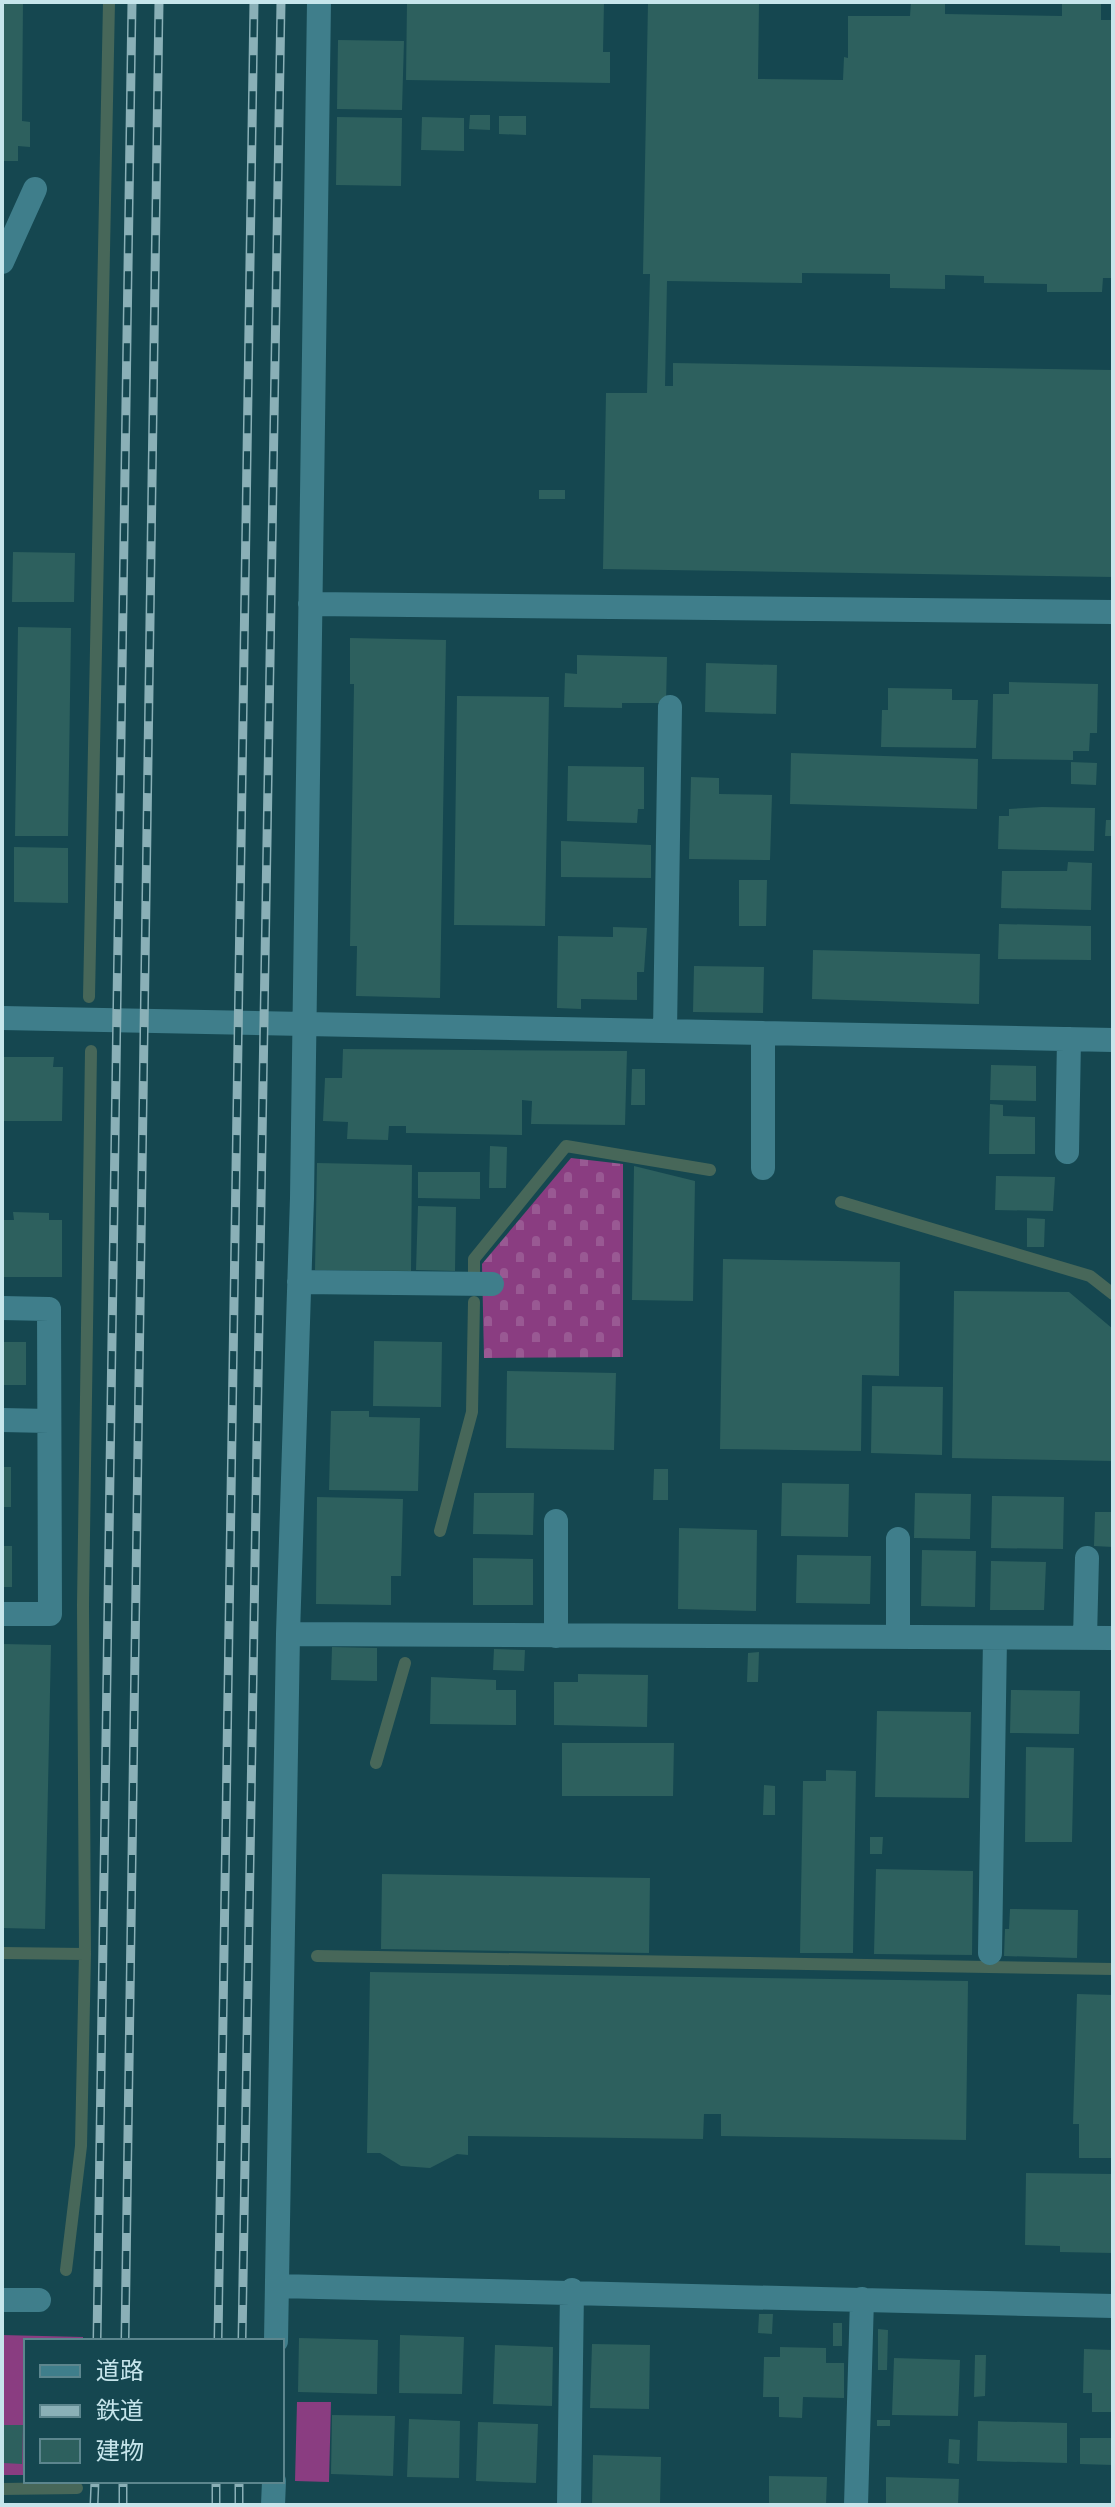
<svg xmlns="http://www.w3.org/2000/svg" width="1115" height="2507" font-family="Spectral,'Noto Sans JP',serif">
<defs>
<pattern id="cemetery-stones" width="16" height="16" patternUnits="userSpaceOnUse" patternTransform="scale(2)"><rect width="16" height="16" fill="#8a3d81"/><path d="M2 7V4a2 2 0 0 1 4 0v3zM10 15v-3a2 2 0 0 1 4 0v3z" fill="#995993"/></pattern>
</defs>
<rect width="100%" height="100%" fill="#154750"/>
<path fill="url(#cemetery-stones)" d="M571 1158 623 1164V1357L484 1358 482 1264Z"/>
<path fill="#8a3d81" d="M2 2335 83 2337V2341H26V2475H2Z
M297 2402H331L329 2482 295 2481Z"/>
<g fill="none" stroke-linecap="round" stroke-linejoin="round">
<path stroke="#476759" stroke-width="12" d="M89 997 109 2
M841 1202 1090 1276 1113 1294
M474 1276V1259L566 1146 710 1170
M440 1531 472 1412 474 1302
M376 1763 405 1663
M2 1953 85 1954
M317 1956 1113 1969
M66 2270 81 2146 85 1954 83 1605 91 1051
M2 2489 77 2488"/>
</g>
<path fill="#2d605e" d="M2 2H23L22 121 30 122V147L18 146V161H2Z
M407 2H604L603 52H610V83L406 80Z
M648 2H759L758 79 843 80 844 57 848 58V16H910L911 2H945V14L1062 16V2H1101V20H1113V278H1103L1102 292H1047V284L984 283V276L945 275V289L890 288V274L802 273V283L667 281 665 386H673V363L1113 370V577L603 569 606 393H647L650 274H643Z
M338 40 404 41 402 110 337 109Z
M470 115H490V130L469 129Z
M499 116H526V135L499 134Z
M337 117 402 118 401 186 336 185Z
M422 117 464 118V151L421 150Z
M539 490H565V499H539Z
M13 552 75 553 74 602H12Z
M18 627 71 628 68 836H15Z
M350 638 446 640 440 998 356 996 357 946H350L354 684H350Z
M577 655 667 657 666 703H622V708L564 707 565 673 577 674Z
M706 663 777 665 776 714 705 712Z
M1009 682 1098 684 1097 733H1090L1089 751H1073V760L992 759 993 694H1009Z
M888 688 952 689V700H978L976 748 881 747 882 710H888Z
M457 696 549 697 545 926 454 925Z
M791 753 978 759 977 809 790 804Z
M1071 762 1097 763 1096 785 1071 784Z
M568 766 644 767V809H638L637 823 567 821Z
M691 777 719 778V794L772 795 770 860 689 859Z
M1042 807 1095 808 1094 851 998 849 999 816H1009V809Z
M1106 820H1113V836H1105Z
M561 841 651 845V878L561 877Z
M14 847 68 848V903L14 902Z
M1068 862 1092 863 1091 910 1001 908 1002 871H1067Z
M739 880H767L766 926H739Z
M999 924 1091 926V960L998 959Z
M613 927 647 928 644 972H637V1000L581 999V1009L557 1008 558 936 613 937Z
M813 950 980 954 979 1004 812 999Z
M694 966 764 967 763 1013 693 1012Z
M343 1049 627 1051 625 1125 531 1124 532 1101 522 1100V1135L406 1133V1126H389L388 1140 347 1139 348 1122 323 1121 325 1078H342Z
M2 1057H54L53 1067H63L62 1121H2Z
M991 1065 1036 1066V1101L990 1100Z
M632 1069H645V1105H631Z
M990 1104 1003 1105V1116L1035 1117V1154H989Z
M490 1146 507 1147 506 1188H489Z
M317 1163 412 1165 411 1271 315 1270Z
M634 1166 695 1181 693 1301 632 1300Z
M418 1172H480V1199L418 1198Z
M996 1176 1055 1177 1053 1211 995 1210Z
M418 1206 456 1207 455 1271 416 1270Z
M13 1212 49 1213V1220H62V1277H2V1220H14Z
M1027 1218 1045 1219 1044 1247H1027Z
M723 1259 900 1262 899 1376 862 1375 861 1451 720 1449Z
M954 1291 1069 1292 1113 1329V1461L952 1458Z
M374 1341 442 1342 441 1407 373 1406Z
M2 1342H26V1385H2Z
M507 1371 616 1373 614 1450 506 1448Z
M872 1386 943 1387 942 1455 871 1453Z
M331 1411H369V1417L420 1418 418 1491 329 1490Z
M2 1467H11V1507H2Z
M654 1469H668V1500H653Z
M782 1483 849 1484 848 1537 781 1536Z
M474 1493H534L533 1535 473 1534Z
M915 1493 971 1494 970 1539 914 1538Z
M992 1496 1064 1497 1063 1549 991 1548Z
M317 1497 403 1499 401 1576H391V1605L316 1604Z
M1095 1512H1113V1547L1094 1546Z
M679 1528 757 1530 756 1611 678 1609Z
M2 1546H12V1587H2Z
M922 1550 976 1551 975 1607 921 1606Z
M797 1555 871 1556 870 1604 796 1603Z
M473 1558 533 1559V1605H473Z
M991 1561 1046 1562 1044 1610H990Z
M2 1644 51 1645 45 1929 2 1928Z
M332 1647 377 1648V1681L331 1680Z
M494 1649 525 1650 524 1671 493 1670Z
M759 1652 758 1682H747L748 1653Z
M578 1674 648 1675 647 1727 554 1725V1682H578Z
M431 1677 496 1680V1690H516V1725L430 1724Z
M1011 1690 1080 1691 1079 1734 1010 1733Z
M877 1711 971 1712 969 1798 875 1797Z
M562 1743H674L673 1796H562Z
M1026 1747 1074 1748 1072 1842H1025Z
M826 1770 856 1771 853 1953H800L803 1781H826Z
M764 1785 775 1786V1815H763Z
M870 1837H883L882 1854H870Z
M876 1869 973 1871 972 1955 874 1954Z
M382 1874 650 1878 649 1953 381 1949Z
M1010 1909 1078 1910 1077 1958 1004 1956 1005 1929H1009Z
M370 1972 968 1981 966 2140 721 2136V2114H704L703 2139 468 2136V2155L457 2154 430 2168 401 2166 380 2153H367Z
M1077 1994 1113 1995V2158H1079V2124H1073Z
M1026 2173 1113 2174V2253L1060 2252V2246L1025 2245Z
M759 2314H773L772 2334 758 2333Z
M833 2323H842V2346H833Z
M878 2329 888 2330 887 2370H878Z
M400 2335 464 2337 462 2394 399 2393Z
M299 2338 378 2340 377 2394 298 2392Z
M592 2344 650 2345 649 2409 590 2408Z
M495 2345 553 2347 552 2406 493 2404Z
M780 2347 826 2348V2363H844V2398L803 2397 802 2418 779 2417V2397H763L764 2357H780Z
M1084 2349 1113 2350V2412H1092V2393H1083Z
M975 2355H986L985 2396 974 2397Z
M894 2358 960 2360 958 2416 892 2415Z
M332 2415 395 2416 393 2476 331 2474Z
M409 2419 460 2421 459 2478 407 2477Z
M877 2420H890V2426H877Z
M978 2421 1067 2423V2463L977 2461Z
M478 2422 538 2424 536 2483 476 2481Z
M3 2425H23L22 2464 3 2463Z
M1080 2438H1113V2465L1080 2464Z
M949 2439 960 2440 959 2464 948 2463Z
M593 2455 661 2457 660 2505H592Z
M769 2476 827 2477 826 2505H769Z
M886 2477 959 2479 958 2505H886Z"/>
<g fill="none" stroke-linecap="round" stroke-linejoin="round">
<path stroke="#3f7e8b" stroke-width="24" d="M2 262 35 189
M310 604 1113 612
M2 1018 1113 1040
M665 1031 670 707
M1067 1152 1069 1039
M763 1168V1033
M299 1282 492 1284
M2 1308 49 1309 50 1614H2
M2 1420 49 1421
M288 1634 1113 1638
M556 1636V1521
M898 1637V1539
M1085 1638 1087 1558
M990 1953 995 1638
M277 2286 1113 2306
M2 2300H39
M276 2341 288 1634 302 1198 319 2
M273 2505 274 2481
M569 2505 572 2290
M856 2505 862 2299"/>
<g stroke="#8ab0b7" stroke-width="9">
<path id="rail" d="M97 2341 132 2
M125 2341 159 2
M218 2341 254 2
M242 2341 281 2
M94 2505 95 2481
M123 2505V2481
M216 2505V2481
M239 2505V2481"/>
</g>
<use href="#rail" stroke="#154750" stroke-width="6" stroke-dasharray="18" stroke-linecap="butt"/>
</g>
<rect width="1115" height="2507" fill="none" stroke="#c6e5eb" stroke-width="8"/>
<rect x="24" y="2339" width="260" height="144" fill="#154750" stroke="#5c868e" stroke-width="2"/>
<rect x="40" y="2365" width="40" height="12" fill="#3f7e8b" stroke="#5c868e" stroke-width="2"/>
<text x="96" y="2379" font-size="24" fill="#c6e5eb">道路</text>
<rect x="40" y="2405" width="40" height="12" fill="#8ab0b7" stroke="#5c868e" stroke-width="2"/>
<text x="96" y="2419" font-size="24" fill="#c6e5eb">鉄道</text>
<rect x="40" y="2439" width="40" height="24" fill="#2d605e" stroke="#5c868e" stroke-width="2"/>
<text x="96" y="2459" font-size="24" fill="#c6e5eb">建物</text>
</svg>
